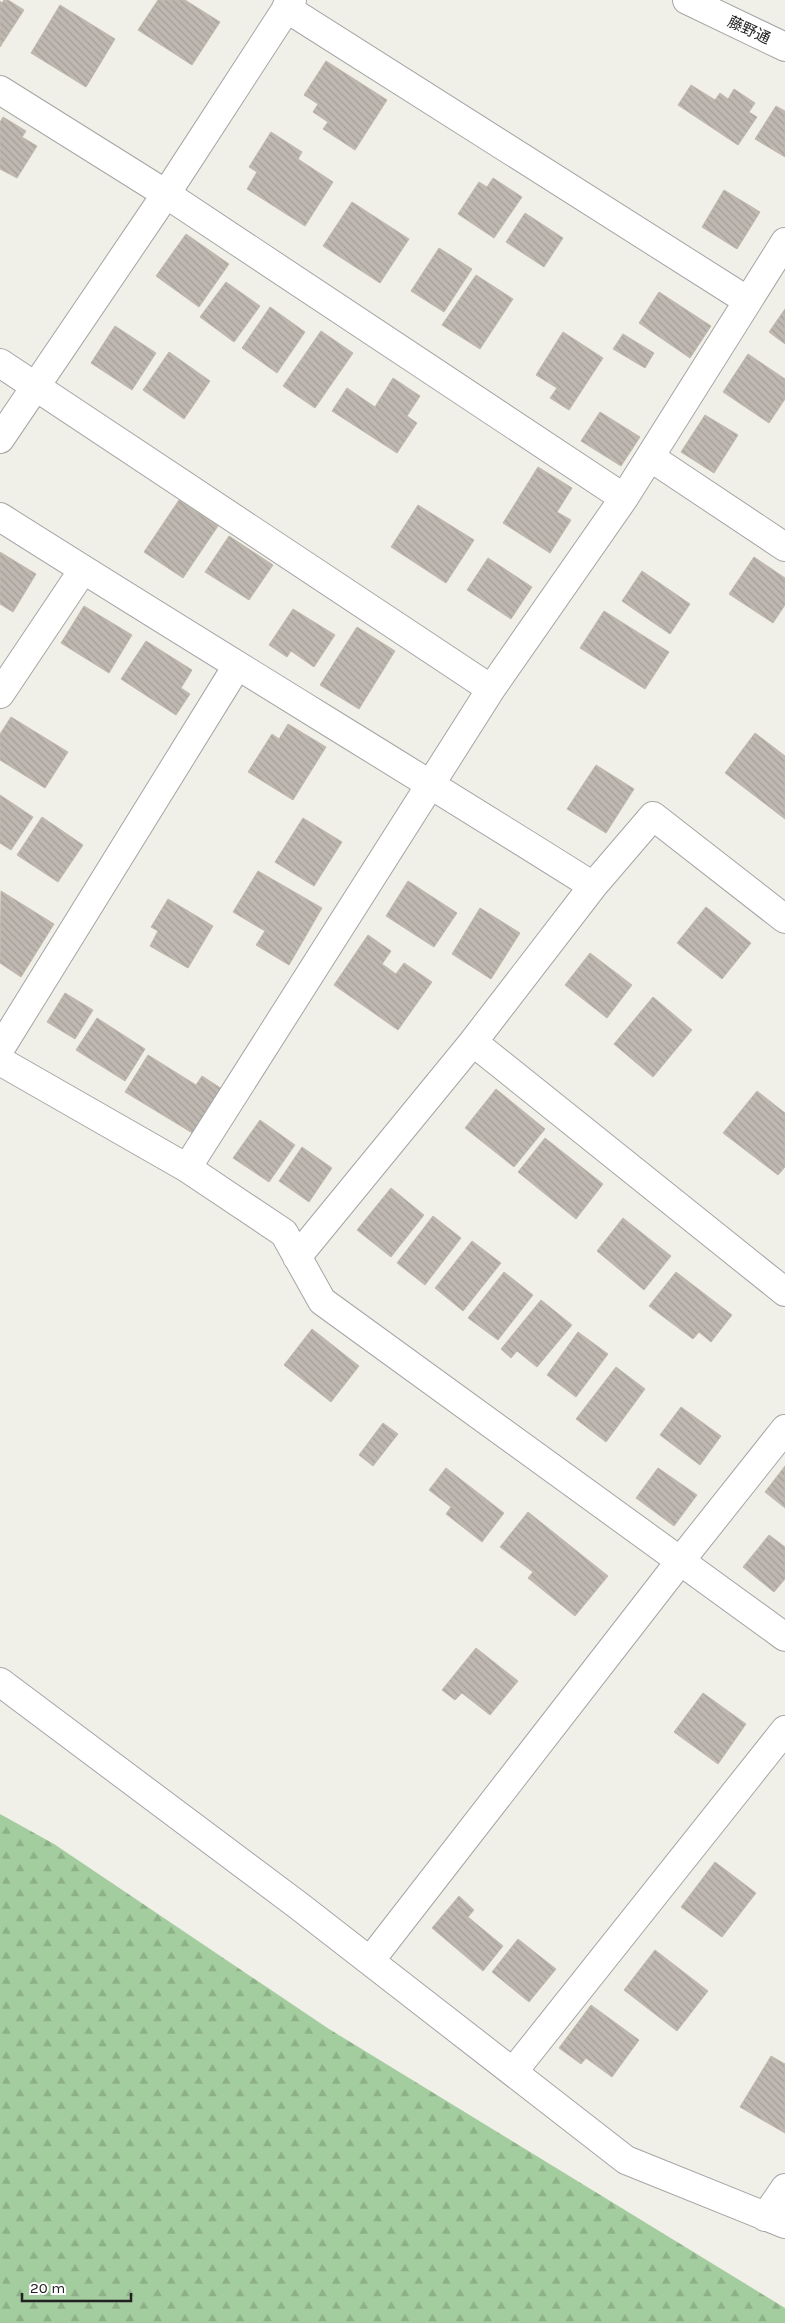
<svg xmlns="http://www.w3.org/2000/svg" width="785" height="2323" font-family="Karla,'Noto Sans JP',sans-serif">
<defs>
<pattern id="forest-firs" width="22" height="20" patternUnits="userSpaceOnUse" patternTransform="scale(1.25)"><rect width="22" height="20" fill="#a4cd9f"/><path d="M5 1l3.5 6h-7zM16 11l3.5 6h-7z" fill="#8db089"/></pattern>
<pattern id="building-back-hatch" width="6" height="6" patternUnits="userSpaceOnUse" patternTransform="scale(1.25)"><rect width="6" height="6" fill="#beb8b1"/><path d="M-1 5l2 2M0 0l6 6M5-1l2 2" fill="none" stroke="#a39e98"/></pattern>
</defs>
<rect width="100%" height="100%" fill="#f0efe8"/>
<path fill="url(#forest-firs)" d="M0 1814 54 1844 329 2029 785 2308V2323H0Z"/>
<path fill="url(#building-back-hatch)" stroke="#c2b9ab" d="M4 0H8L24 10 0 47V1L2 3Z
M158 0H185L220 22 192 65 138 30Z
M60 5 115 39 86 87 31 53Z
M326 61 387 100 355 150 323 129 328 122 313 112 318 104 304 95Z
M691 85 715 100 720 93 728 99 734 89 755 103 749 112 757 117 738 145 678 105Z
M776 106 785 111V157L755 139Z
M3 117 26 131 22 137 37 146 17 178 0 169V122Z
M271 132 302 152 298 159 333 182 305 226 247 189 257 172 249 167Z
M493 178 522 197 494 238 458 214 479 182 487 187Z
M724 190 760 212 737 249 702 227Z
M352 202 409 239 380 283 323 246Z
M525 213 563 238 544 267 506 242Z
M186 234 229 264 199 307 156 276Z
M439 248 472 269 444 312 411 291Z
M476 275 513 299 480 349 442 325Z
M226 282 260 306 234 342 200 317Z
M659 292 711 326 690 358 639 323Z
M270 307 305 332 277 373 242 348Z
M785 309V344L769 332Z
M115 326 156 353 132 390 91 363Z
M321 331 353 353 315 408 283 386Z
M563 332 603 358 569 410 550 398 557 388 536 375Z
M623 334 654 353 645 368 613 349Z
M169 352 210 381 184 419 143 390Z
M748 354 785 379V399L769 423 723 392Z
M393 378 420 396 407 416 417 423 397 453 332 411 347 388 375 407Z
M600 412 640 437 621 466 581 441Z
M705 415 738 435 714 473 681 452Z
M538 467 572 488 557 512 571 520 550 553 503 523Z
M179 500 218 526 183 578 144 552Z
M418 505 474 540 446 583 391 547Z
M229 536 273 565 249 600 205 572Z
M0 552 36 574 13 612 0 604Z
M754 557 785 578V605L773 623 729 594Z
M488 558 532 587 511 619 467 590Z
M642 571 690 604 670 634 622 601Z
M84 606 132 635 109 673 61 643Z
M293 609 335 635 314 667 291 651 287 657 269 645Z
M604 611 669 652 645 689 580 648Z
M357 627 395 651 359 709 320 685Z
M146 641 192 670 181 688 190 694 176 715 121 679Z
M11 717 68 752 45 788 0 760V734Z
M288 724 326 747 293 800 248 772 272 734 279 739Z
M755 733 785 756V819L725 773Z
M596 765 634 789 606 833 567 809Z
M0 795 33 817 11 850 0 843Z
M42 817 83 845 58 882 17 855Z
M303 818 342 842 314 886 275 862Z
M258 871 322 908 289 965 256 945 265 931 233 912Z
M408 881 457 913 434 947 386 916Z
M1 891 54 924 21 977 0 963Z
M168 899 213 926 188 968 150 946 158 931 151 927Z
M706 907 751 943 722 979 677 943Z
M480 908 520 933 491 979 452 954Z
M368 935 391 951 382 964 396 974 404 963 432 982 398 1030 334 985Z
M590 953 632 985 607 1018 565 985Z
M65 993 93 1010 75 1039 47 1022Z
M653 997 692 1030 653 1077 614 1044Z
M97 1018 145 1049 125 1081 76 1050Z
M148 1055 196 1085 202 1076 222 1089 194 1134 125 1092Z
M496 1089 545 1129 514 1167 465 1128Z
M757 1091 785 1113V1167L778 1175 723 1133Z
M260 1120 295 1145 269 1182 233 1158Z
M545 1138 603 1184 576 1219 518 1172Z
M302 1147 332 1168 309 1202 279 1181Z
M391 1188 424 1215 391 1257 357 1230Z
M433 1216 461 1238 425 1285 397 1263Z
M623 1218 671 1256 644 1290 597 1251Z
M472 1241 501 1263 463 1311 435 1288Z
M504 1272 533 1295 498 1340 468 1318Z
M676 1272 732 1315 711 1342 699 1332 693 1339 649 1306Z
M541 1300 572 1325 537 1367 517 1351 511 1358 501 1349Z
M312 1329 359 1366 331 1402 284 1365Z
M578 1332 608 1354 576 1397 547 1375Z
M616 1367 645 1389 606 1442 576 1419Z
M681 1407 721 1436 700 1465 660 1435Z
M383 1423 398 1434 373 1466 359 1455Z
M785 1466V1508L765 1492Z
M446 1468 504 1513 482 1542 446 1514 451 1507 429 1490Z
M658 1468 697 1495 674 1526 636 1498Z
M528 1512 608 1576 575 1616 528 1578 533 1572 500 1547Z
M769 1535 785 1547V1579L774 1592 743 1567Z
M476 1648 518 1681 490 1715 462 1693 455 1700 442 1690Z
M703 1693 746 1724 718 1764 674 1732Z
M715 1862 756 1893 722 1937 681 1907Z
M459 1896 474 1910 468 1917 503 1946 483 1971 432 1928Z
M518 1939 556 1969 529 2002 492 1972Z
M655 1950 708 1991 677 2031 624 1990Z
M591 2005 639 2040 612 2077 586 2058 581 2064 559 2048Z
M771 2056 785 2064V2133L740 2107Z"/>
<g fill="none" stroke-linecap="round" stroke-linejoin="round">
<g stroke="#a5a5a5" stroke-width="30">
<path id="minor" d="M687 0 785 47
M286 8 748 301
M0 90 166 194 624 498
M0 363 491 689
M0 439 166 194 292 0
M650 457 785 547
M0 517C197 642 396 762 593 886
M0 694 83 570
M473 1042 785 1292
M0 1049 237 666
M0 1061 187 1168 284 1233 322 1301 785 1637
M187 1168 491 689 624 498 785 242
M297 1257 473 1042 593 886 653 816 785 919
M0 1682 299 1906 626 2160 785 2224
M370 1961 681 1560 785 1429
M513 2072 785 1730
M765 2217 785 2188"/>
</g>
<use href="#minor" stroke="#fff" stroke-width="28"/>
</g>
<g text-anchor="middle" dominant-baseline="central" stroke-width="4" stroke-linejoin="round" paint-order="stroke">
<g font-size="15" fill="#212121" stroke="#fff">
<text transform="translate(749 30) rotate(25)">藤野通</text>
</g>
</g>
<path d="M22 2293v8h109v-8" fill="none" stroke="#212121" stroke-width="2.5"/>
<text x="30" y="2293" font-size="15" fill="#212121" stroke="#ffffff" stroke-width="4" paint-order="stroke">20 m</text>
</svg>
